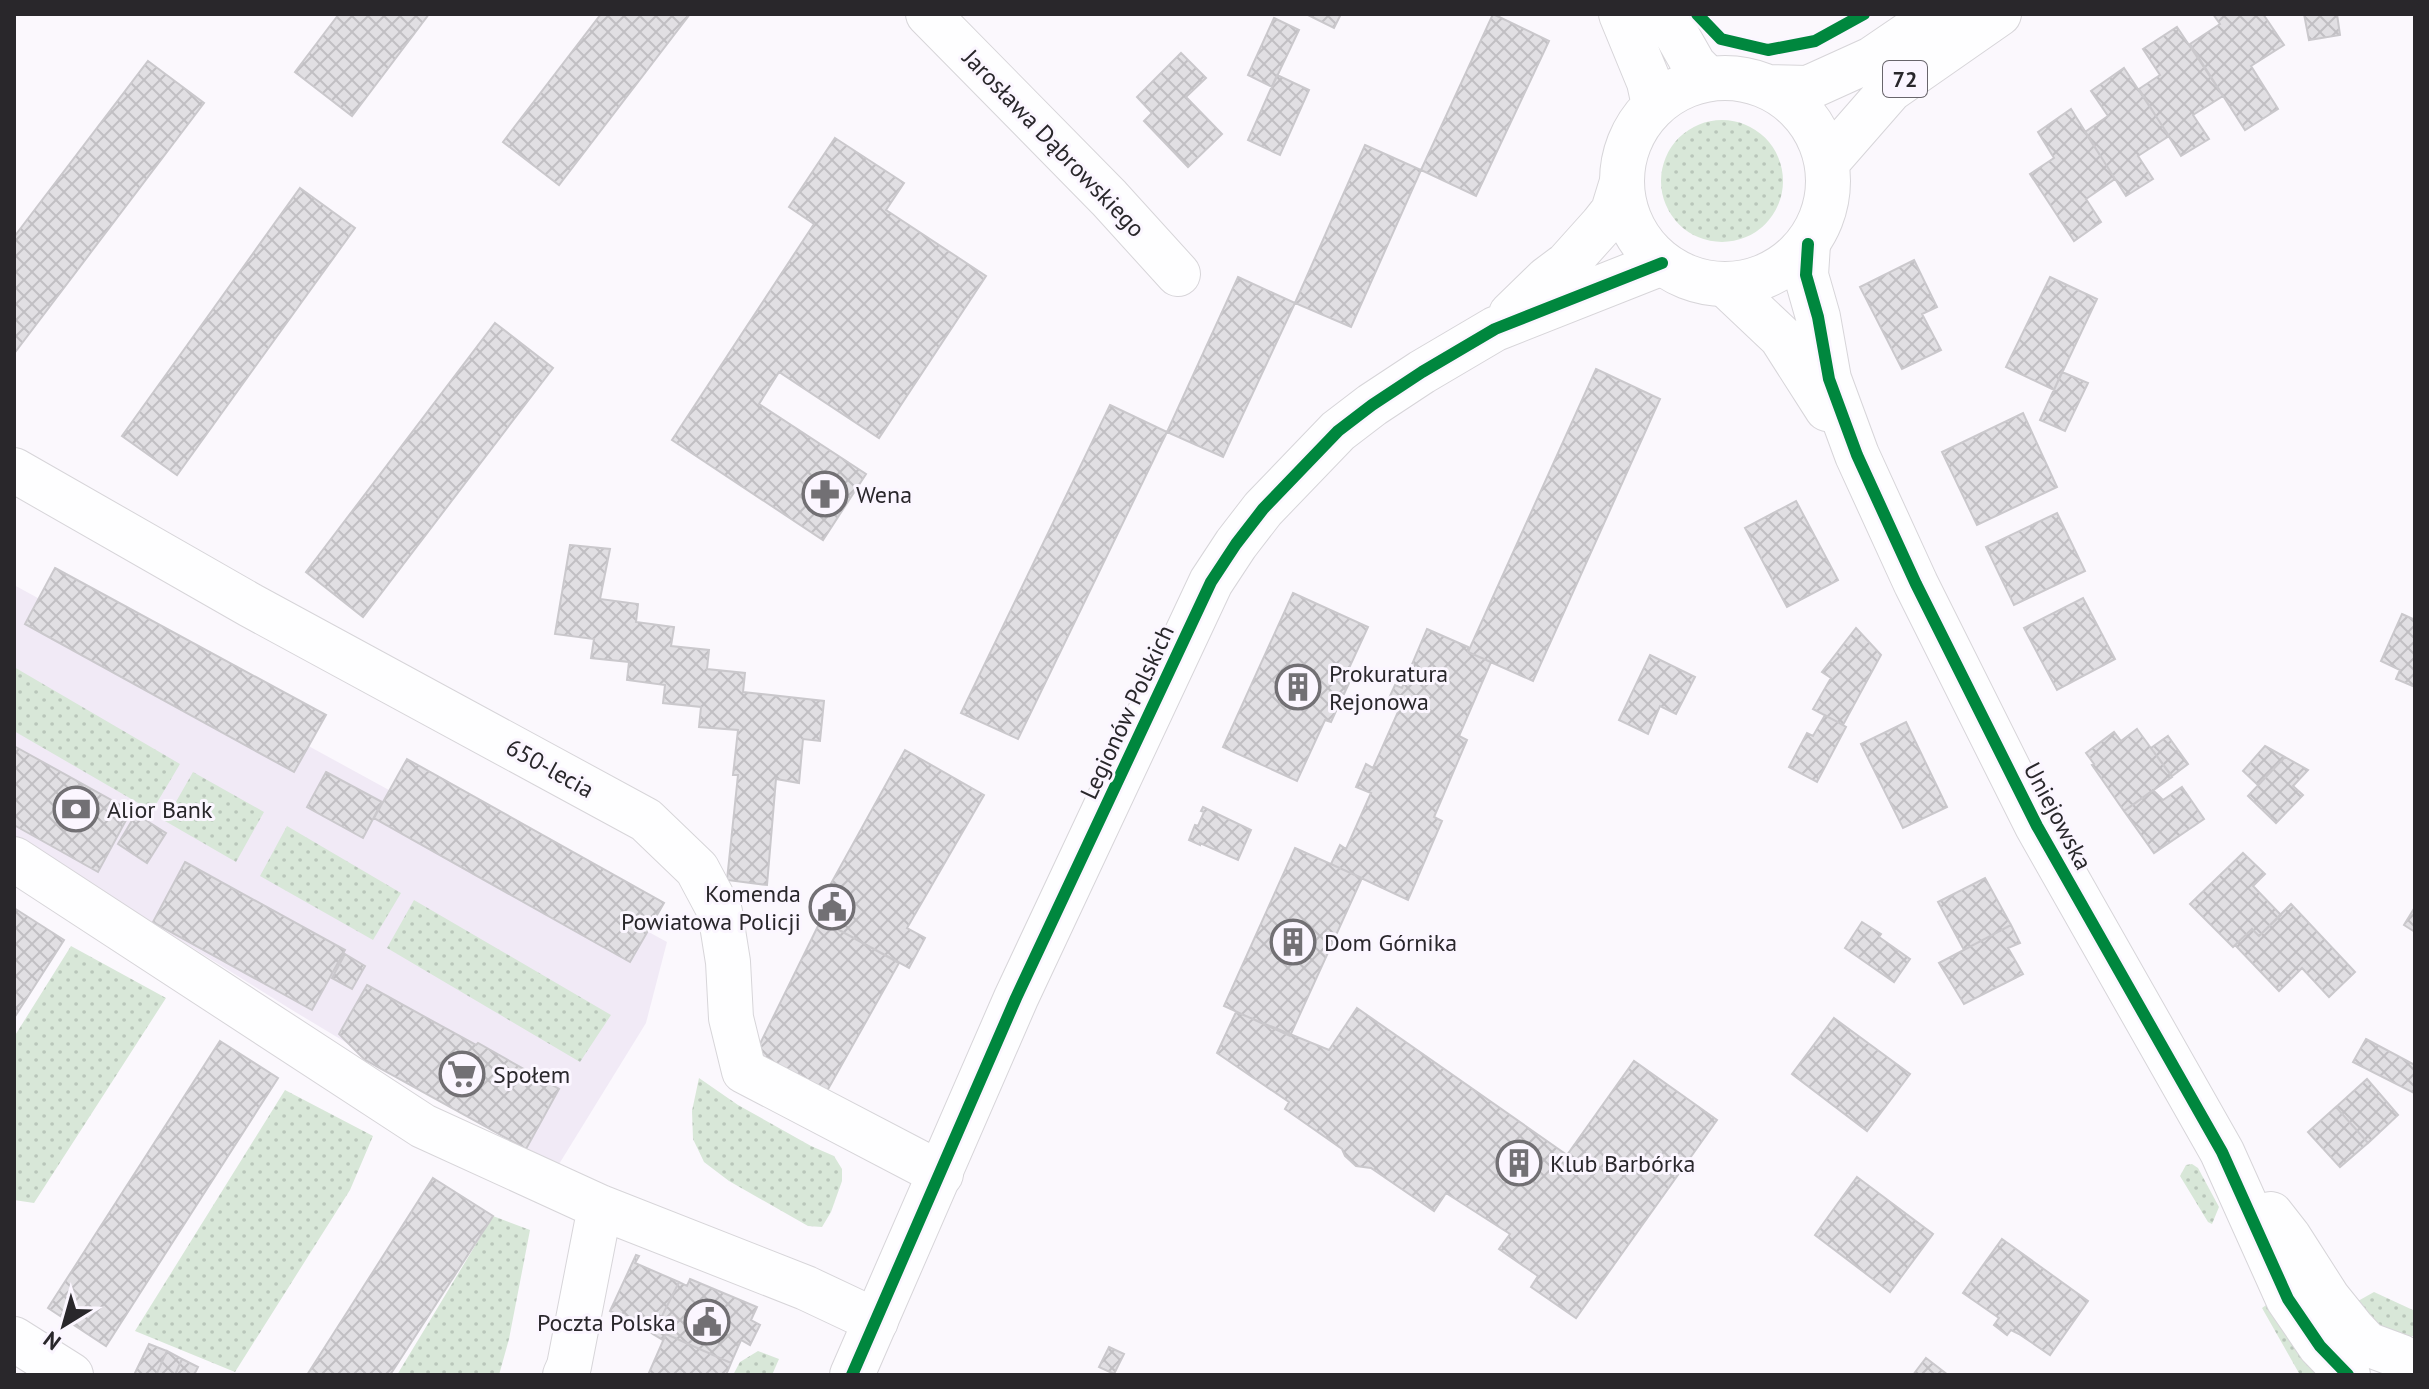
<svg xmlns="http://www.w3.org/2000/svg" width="2429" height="1389" font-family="'PT Sans',sans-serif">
<defs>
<pattern id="grass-dots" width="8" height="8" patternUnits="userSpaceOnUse" patternTransform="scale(2)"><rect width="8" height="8" fill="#d8e7d8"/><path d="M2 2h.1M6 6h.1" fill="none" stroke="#b9c6ba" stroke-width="1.8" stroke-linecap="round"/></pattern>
<pattern id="building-cross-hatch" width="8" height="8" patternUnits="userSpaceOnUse" patternTransform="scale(2)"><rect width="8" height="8" fill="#e1dfe3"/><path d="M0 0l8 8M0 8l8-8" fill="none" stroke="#c1bfc3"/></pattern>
</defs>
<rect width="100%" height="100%" fill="#fbf8fd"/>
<path fill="#f1eaf6" d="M14 585 667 942 646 1023 556 1169 292 1010 14 836Z"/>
<path fill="url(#grass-dots)" d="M1661 181a61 61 0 1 1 122 0a61 61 0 1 1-122 0Z
M14 667 180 764 152 811 14 731Z
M193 772 264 812 236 862 165 821Z
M287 826 401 893 373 940 260 876Z
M414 900 611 1015 580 1062 387 948Z
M71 946 166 998 34 1203 14 1200V1037Z
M699 1078 738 1105 811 1146 834 1156 842 1169V1181L831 1212 822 1227 808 1226 729 1181 704 1162 693 1139 692 1111Z
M285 1090 373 1136 350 1190 235 1372 135 1331Z
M2192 1164 2198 1168 2219 1207 2212 1224 2208 1222 2180 1176 2186 1165Z
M493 1216 530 1230 509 1339 499 1375H397Z
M2374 1292 2415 1311V1336C2380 1337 2377 1327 2358 1301Z
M2272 1301 2326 1375H2300L2262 1308Z
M758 1351 779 1359 772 1375H733L740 1362Z"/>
<path fill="url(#building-cross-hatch)" stroke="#cac8cc" stroke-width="2" d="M339 14H429L352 116 295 72Z
M601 14H690L559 185 503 142Z
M1306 14H1341L1334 28Z
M1493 14 1549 41 1476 196 1421 170Z
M2213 14H2263L2284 45 2251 66 2278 109 2245 130 2190 44 2220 24Z
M2304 14H2337L2340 35 2309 40Z
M1274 18 1299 30 1272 87 1248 75Z
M2177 27 2223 96 2193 115 2209 139 2181 156 2139 89 2160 75 2143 49Z
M1181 53 1206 78 1186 97 1222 134 1188 167 1144 121 1152 113 1137 97Z
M148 61 204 103 16 351 14 349V237Z
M2124 68 2169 136 2138 156 2153 179 2126 196 2085 132 2108 116 2091 91Z
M1277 75 1309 90 1280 155 1248 140Z
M2071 109 2115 179 2086 199 2101 222 2074 241 2030 174 2054 158 2038 132Z
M835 138 904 183 886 210 986 276 879 438 779 372 759 404 866 474 823 540 672 440 814 224 789 207Z
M1365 145 1421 170 1351 327 1295 303Z
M300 188 355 228 177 475 122 436Z
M1914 260 1937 307 1922 314 1941 350 1902 369 1860 287Z
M1238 277 1295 303 1223 457 1167 432Z
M2050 277 2097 299 2054 390 2006 367Z
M495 323 553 368 363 617 306 572Z
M1596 369 1660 399 1533 681 1468 652Z
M2062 372 2088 383 2065 431 2040 420Z
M1110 405 1167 432 1018 739 961 713Z
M2023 413 2057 487 1977 525 1942 452Z
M1796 501 1838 580 1787 607 1745 528Z
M2057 513 2085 571 2014 605 1986 547Z
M570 545 610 549 600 599 638 604 636 622 674 627 671 646 709 650 707 669 745 673 743 692 824 701 820 741 803 739 799 783 776 779 767 885 727 880 738 775H733L738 730 699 727 701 707 663 703 665 685 627 680 629 662 591 658 594 639 555 634Z
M55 568 326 715 294 772 25 624Z
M1293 593 1368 627 1343 681 1349 683 1344 694 1338 692 1330 709 1336 711 1331 722 1325 720 1297 781 1223 747Z
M2083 598 2115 659 2057 690 2024 628Z
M2402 614 2415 620V687L2396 679 2400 670 2381 661Z
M1856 628 1881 655 1843 725 1813 709 1831 678 1822 672Z
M1427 629 1468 647V652L1491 662 1459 736 1467 740 1434 817 1442 821 1408 900 1331 864 1340 845 1346 849 1371 793 1356 787 1366 764 1373 768 1398 712 1385 707 1395 685 1402 688Z
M1650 655 1695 677 1676 714 1660 706 1648 734 1619 720Z
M1825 715 1846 727 1817 782 1789 767 1807 733 1813 736Z
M1906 722 1947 807 1903 828 1861 744Z
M2137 729 2172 777 2124 811 2092 765 2094 764 2086 753 2114 732 2121 741Z
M2168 736 2188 764 2172 776 2151 748Z
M14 746 131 811 98 872 14 825Z
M2265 746 2285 757 2258 785 2243 771Z
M905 750 984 795 907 928 925 938 909 968 813 916Z
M2285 757 2308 770 2293 786 2303 795 2276 823 2248 796Z
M407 759 664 903 630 962 374 818Z
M326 772 382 802 363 838 307 807Z
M2182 787 2204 819 2154 853 2124 811 2153 790 2163 800Z
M1203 807 1251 830 1238 860 1200 843V845L1189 840 1195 825 1198 826 1204 812 1201 811Z
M136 814 166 833 147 863 118 844Z
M1295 848 1362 878 1290 1036 1224 1006Z
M2243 853 2265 874 2253 886 2281 915 2259 936 2252 929 2233 947 2190 904Z
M185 862 345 950 312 1010 153 922Z
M1985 878 2011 925 1964 950 1938 902Z
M2291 904 2355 972 2329 997 2302 968 2279 991 2235 945 2252 929 2259 936Z
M2415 907V932L2404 925Z
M14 908 64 940 14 1018Z
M821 920 899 963 827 1091 755 1054Z
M1862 922 1881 934 1879 937 1910 959 1894 982 1845 948Z
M2011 925 2020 943 2008 948 2023 974 1964 1004 1939 963Z
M345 954 365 966 352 989 332 978Z
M367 985 476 1045 478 1043 559 1089 526 1149 365 1060 339 1034Z
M1357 1008 1567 1155 1634 1061 1717 1120 1576 1318 1531 1287 1538 1276 1499 1249 1510 1234 1446 1193 1434 1211 1371 1168 1356 1166 1345 1156 1342 1149 1285 1109 1289 1102 1217 1053 1236 1012 1329 1050Z
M1834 1018 1910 1074 1867 1131 1792 1074Z
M2366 1039 2415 1065 2414 1093 2353 1062Z
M220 1041 278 1078 106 1346 48 1308Z
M2367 1079 2398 1115 2368 1143 2336 1107Z
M2336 1107 2368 1143 2340 1167 2308 1132Z
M1857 1177 1933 1234 1890 1292 1815 1235Z
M433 1178 493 1216 390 1375H307Z
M2002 1239 2088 1301 2050 1355 2019 1334 2011 1330 2007 1335 1994 1325 1999 1318 1963 1293Z
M636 1255 639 1256 635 1263 679 1282 653 1334 610 1311Z
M690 1279 757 1307 751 1320 760 1325 750 1345 741 1340 731 1363 666 1334 663 1340 653 1334 679 1282 687 1286Z
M666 1334 731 1363 726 1375H648Z
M149 1344 167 1351 156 1375H134Z
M1109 1347 1124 1354 1114 1374 1099 1367Z
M167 1351 182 1359 175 1375H156Z
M1926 1358 1948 1375H1913Z
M182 1359 198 1367 194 1375H175Z"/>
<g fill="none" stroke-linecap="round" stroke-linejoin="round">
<g stroke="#d7d5d9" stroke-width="46">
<path id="street" d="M928 14 1109 198 1178 274
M14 470 250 605 646 820 697 869 720 912 728 962 731 1018 744 1071 941 1174
M14 859 423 1126 600 1207 806 1288 876 1321
M14 1339 71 1375
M565 1375 569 1366 600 1207"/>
</g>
<g stroke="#d7d5d9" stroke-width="46">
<path id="secondary" d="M1808 244 1806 275 1818 317 1829 379 1857 455 1916 584 2037 826 2222 1152 2288 1299 2320 1346 2348 1375
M1726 285 1781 337 1827 409
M1511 314 1547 279 1567 264 1602 225 1613 211 1621 185
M2271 1214 2289 1237 2328 1298 2353 1329 2367 1344 2402 1357
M852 1375 1016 998 1211 582 1236 544 1263 509 1338 431 1372 405 1422 372 1495 329 1662 263"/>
</g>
<g stroke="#d7d5d9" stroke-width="46">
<path id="primary" d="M1621 14 1649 82 1654 105
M1665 14 1694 65 1708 79
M1622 181a103 103 0 1 1 206 0a103 103 0 1 1-206 0Z
M1770 87 1808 88 1872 59 1938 14
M1828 161 1890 90 1999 14"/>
</g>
<use href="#street" stroke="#fefeff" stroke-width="44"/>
<use href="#secondary" stroke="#fefeff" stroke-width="44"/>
<use href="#primary" stroke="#fefeff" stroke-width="44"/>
<g stroke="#fbf6ff" stroke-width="17">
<path id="cycleway" d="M1697 14 1721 39 1768 50 1815 41 1864 14
M1808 244 1806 275 1818 317 1829 379 1857 455 1916 584 2037 826 2222 1152 2288 1299 2320 1346 2348 1375
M852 1375 1016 998 1211 582 1236 544 1263 509 1338 431 1372 405 1422 372 1495 329 1662 263"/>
</g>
<use href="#cycleway" stroke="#00873e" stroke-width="12"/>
</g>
<defs>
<g id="pharmacy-ring" transform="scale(2.3)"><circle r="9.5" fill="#fbf6ff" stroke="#727074" stroke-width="1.5"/><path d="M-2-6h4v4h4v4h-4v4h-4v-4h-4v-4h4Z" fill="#727074"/></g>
<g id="building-ring" transform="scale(2.3)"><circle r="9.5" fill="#fbf6ff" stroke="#727074" stroke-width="1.5"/><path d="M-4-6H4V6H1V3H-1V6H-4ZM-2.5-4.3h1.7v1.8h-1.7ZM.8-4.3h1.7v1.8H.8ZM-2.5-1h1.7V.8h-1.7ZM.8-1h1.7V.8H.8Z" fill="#727074"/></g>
<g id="bank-ring" transform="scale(2.3)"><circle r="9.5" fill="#fbf6ff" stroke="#727074" stroke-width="1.5"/><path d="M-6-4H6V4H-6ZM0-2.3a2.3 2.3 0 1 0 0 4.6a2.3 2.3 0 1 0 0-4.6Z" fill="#727074"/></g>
<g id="civic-ring" transform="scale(2.3)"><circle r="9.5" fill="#fbf6ff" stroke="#727074" stroke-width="1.5"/><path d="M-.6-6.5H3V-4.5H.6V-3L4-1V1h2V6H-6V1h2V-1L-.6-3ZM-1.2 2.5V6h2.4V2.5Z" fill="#727074"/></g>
<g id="supermarket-ring" transform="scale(2.3)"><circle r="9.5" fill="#fbf6ff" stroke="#727074" stroke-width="1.5"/><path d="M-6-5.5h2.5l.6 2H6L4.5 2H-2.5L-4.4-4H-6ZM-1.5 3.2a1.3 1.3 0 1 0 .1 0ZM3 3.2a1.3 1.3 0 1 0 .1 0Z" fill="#727074"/></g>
</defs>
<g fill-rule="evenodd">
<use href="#pharmacy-ring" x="825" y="494"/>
<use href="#building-ring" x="1298" y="687"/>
<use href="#bank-ring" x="76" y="809"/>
<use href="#civic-ring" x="832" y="907"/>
<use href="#building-ring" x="1293" y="942"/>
<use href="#supermarket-ring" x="462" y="1074"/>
<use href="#building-ring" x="1519" y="1163"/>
<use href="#civic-ring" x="707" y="1322"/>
</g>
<g text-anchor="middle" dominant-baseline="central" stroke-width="6" stroke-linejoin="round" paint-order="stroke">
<rect fill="#fbf6ff" stroke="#68656b" stroke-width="2" x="1883" y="61" width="44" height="36" rx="6"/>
<g font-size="22" font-weight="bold" fill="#29272b">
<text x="1905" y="79">72</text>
</g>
<g font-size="24" fill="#29272b" stroke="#fbf6ff">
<text transform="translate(1054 143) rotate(46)">Jarosława Dąbrowskiego</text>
<text transform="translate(1127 712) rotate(-65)">Legionów Polskich</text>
<text transform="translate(550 768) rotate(29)">650-lecia</text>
<text transform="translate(2058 816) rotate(62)">Uniejowska</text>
</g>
<g font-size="24" fill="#29272b" stroke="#fbf6ff" text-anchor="start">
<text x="856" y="494">Wena</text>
<text x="1329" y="673">Prokuratura<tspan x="1329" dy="28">Rejonowa</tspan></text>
<text x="107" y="809">Alior Bank</text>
<text x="801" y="893" text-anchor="end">Komenda<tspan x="801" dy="28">Powiatowa Policji</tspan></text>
<text x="1324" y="942">Dom Górnika</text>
<text x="493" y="1074">Społem</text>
<text x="1550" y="1163">Klub Barbórka</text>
<text x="676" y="1322" text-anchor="end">Poczta Polska</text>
</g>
</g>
<rect width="2429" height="1389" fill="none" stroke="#29272b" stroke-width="32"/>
<g transform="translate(64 1325) rotate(217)" stroke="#fbf6ff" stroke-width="6" paint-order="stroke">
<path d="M0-6L14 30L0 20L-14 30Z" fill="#29272b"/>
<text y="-12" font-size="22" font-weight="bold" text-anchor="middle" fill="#29272b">N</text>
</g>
</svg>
